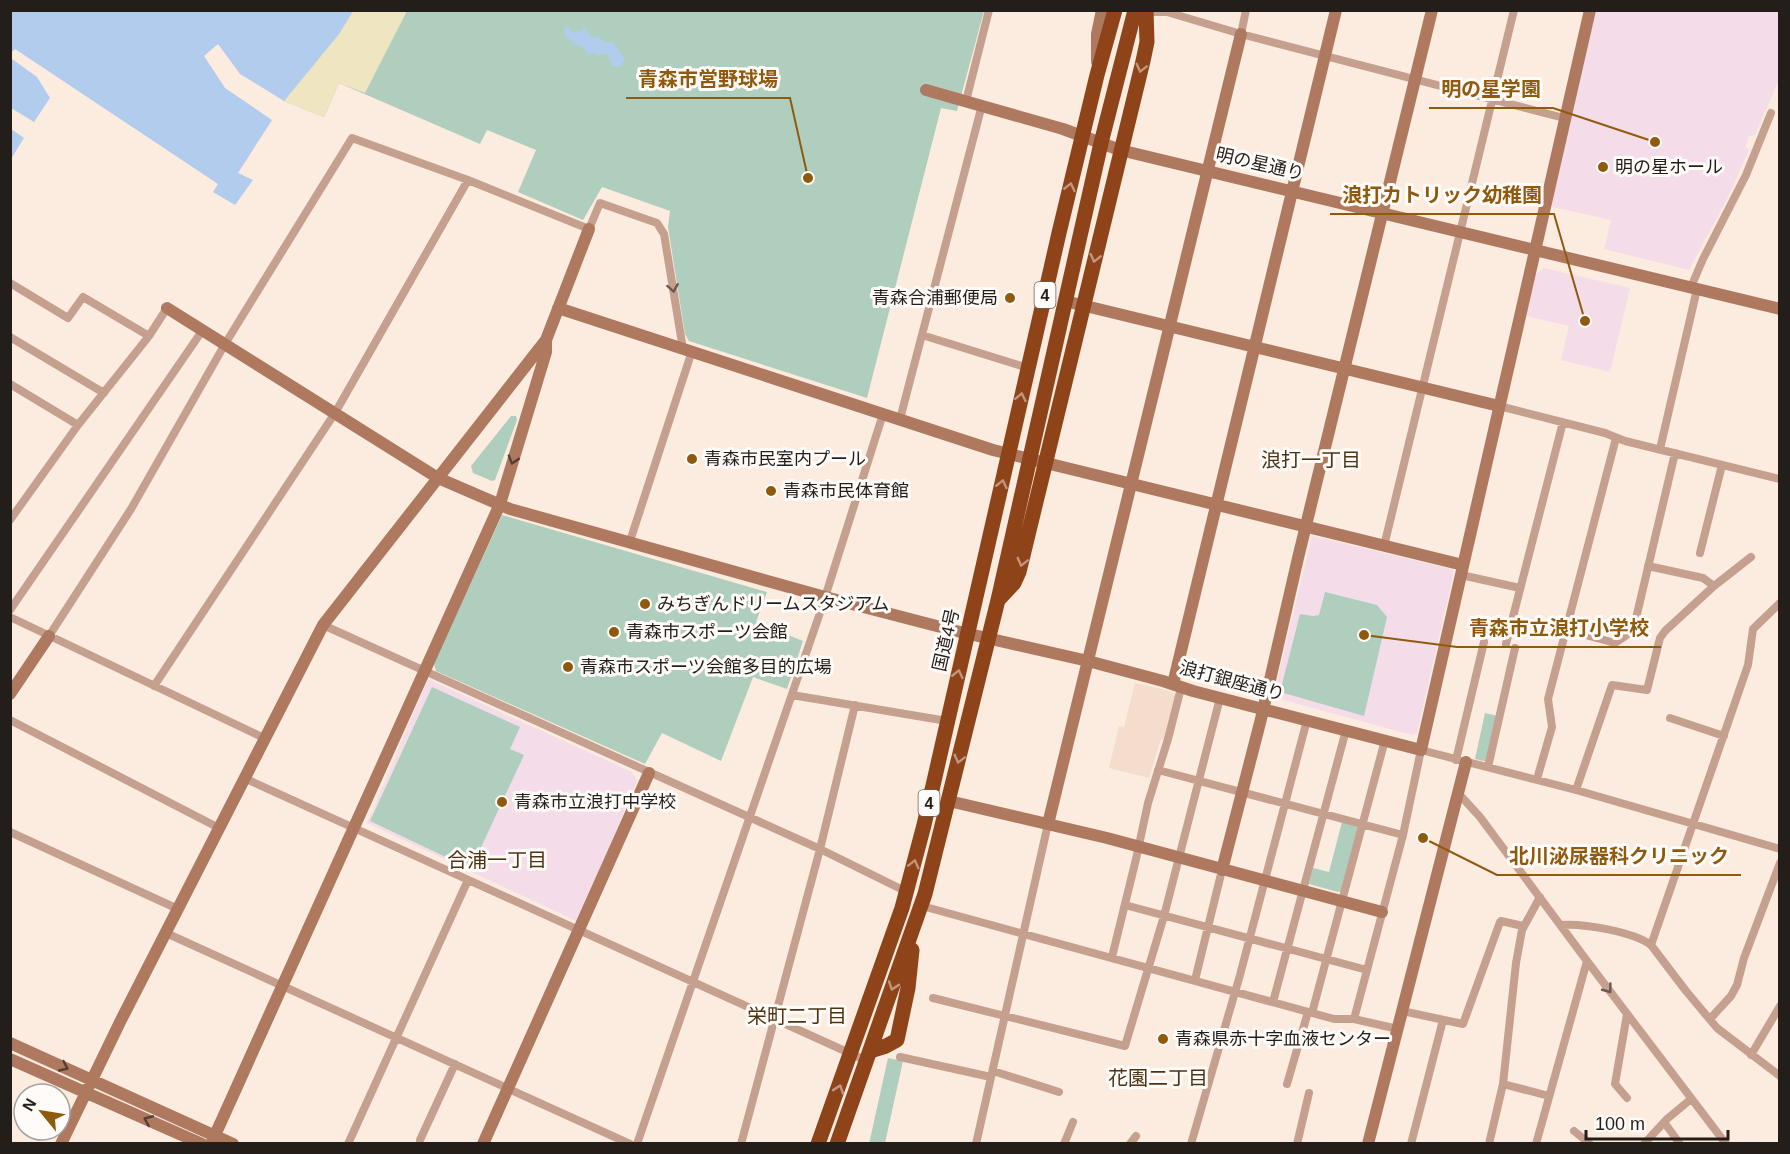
<svg xmlns="http://www.w3.org/2000/svg" width="1790" height="1154" font-family="Helvetica,'Noto Sans JP',sans-serif">
<rect width="100%" height="100%" fill="#fcebdf"/>
<path fill="#f4ddcd" d="M1135 683 1166 690 1177 695 1164 740 1161 739 1149 778 1109 768 1119 726 1124 727Z"/>
<path fill="#f4dde9" d="M1594 11H1779V80L1755 135 1749 136 1745 147 1749 150 1728 197 1689 270 1604 249 1611 220 1549 206Z
M1544 268 1630 288 1610 372 1561 360 1569 326 1526 316 1535 275Z
M1312 536 1452 569 1454 572 1417 733 1412 735 1273 697Z
M428 679 632 772 637 781 581 915 576 921 367 823Z"/>
<path fill="#afcebd" d="M353 11H984L957 111 941 108 867 398 689 341 685 334 668 227 670 211 602 187 583 220 518 192 536 150 487 130 480 144 339 83 324 117 284 101 339 34Z
M511 416H516L517 420 495 480 492 481 473 473 471 466Z
M502 515 767 592 756 622 803 641 787 689 753 677 721 761 662 733 645 764 436 671 434 664Z
M1325 592 1377 605 1387 617 1364 716 1280 692 1300 614 1313 616 1319 615Z
M432 687 520 727 510 749 524 755 471 869 370 821Z
M1485 713 1498 716 1488 762 1475 759Z
M1342 822 1359 827 1342 891 1338 892 1309 884 1313 868 1329 872Z
M888 1058 903 1061 885 1143 869 1144Z"/>
<path fill="#efe5c0" d="M353 11H407L365 93 339 83 324 117 284 101 339 34Z"/>
<path fill="#b1cced" d="M11 10H352L353 11 339 34 284 101 240 74 218 44 204 56 225 88 272 120 238 173 253 180 235 205 213 192 218 184 15 49 11 53 12 59 37 77 50 98 34 122 11 108Z
M564 27 570 28 571 31 577 33V30L581 32 584 27 591 36 599 37 604 42H613L625 59 620 67 612 66 608 54H601L597 56 594 52 589 55 582 46 574 44 571 40 565 38Z
M11 129 24 138 11 159Z"/>
<g fill="none" stroke-linecap="round" stroke-linejoin="round">
<path stroke="#c6a08e" stroke-width="8" d="M1146 12H1167L1241 34 1564 118
M1241 34 1246 10
M966 101 989 10
M10 283 68 318 83 297 149 336
M1691 287 1703 259 1746 175 1771 113
M922 335 1028 368
M10 337 104 393
M10 384 78 425
M1499 406 1605 433 1625 441 1780 479
M900 419 982 105
M1660 449 1697 289
M10 520 78 425 149 336 167 308
M630 541 692 351
M1384 546 1514 10
M1700 553 1722 465
M1648 566 1703 578 1714 586
M1461 575 1520 588
M10 610 202 331
M10 617 264 738
M323 625 820 849 907 892
M1567 630 1615 643 1633 631 1675 453
M49 636 131 509 225 344 352 138 468 180 589 229 600 203 657 223 664 234 683 349
M1506 644 1563 422
M154 686 335 413 468 180
M792 695 947 721
M1670 718 1724 736
M10 720 219 828
M1456 760 1484 642
M1488 767 1515 648
M1158 770 1403 835
M244 778 867 1061
M1537 779 1552 727 1548 699 1616 438
M1576 790 1612 685 1647 690 1660 638 1665 631 1714 586 1751 557
M1459 794 1480 817 1587 961 1726 1144
M10 832 178 909
M1125 905 1367 970
M922 906 1334 1019H1354L1398 1029
M1561 925C1583 923 1634 932 1651 945L1686 991 1717 1028 1780 1076
M166 933 630 1144
M1651 945 1748 665 1753 629 1780 603
M1112 957 1136 859 1148 803 1168 739 1181 688
M1195 980 1222 870
M933 998 1125 1046 1164 916 1220 698
M1273 1002 1346 730
M1402 1011 1463 1024 1500 922 1501 921 1523 926
M1312 1013 1385 740
M1627 1014 1615 1084 1627 1098
M1354 1019 1403 835 1421 750 1576 790 1780 849
M1710 1019 1731 996 1737 985 1744 958 1780 863
M1751 1055 1780 1006
M900 1057 991 1077
M993 1071 1059 1092
M1287 1084 1308 1012
M1503 1084 1549 1096
M1664 1122 1680 1144
M1574 1131 1590 1144
M420 1140 455 1064
M348 1144 468 880
M637 1144 821 610 883 414
M741 1144 820 849 855 705
M976 1144 1048 824
M1064 1144 1073 1122
M1130 1144 1136 1136
M1191 1144 1240 975 1307 720
M1297 1144 1309 1093
M1411 1144 1443 1020
M1489 1144 1503 1084 1516 963 1522 930 1540 897
M1536 1144 1587 961
M1644 1144 1667 1119 1691 1099"/>
<path stroke="#af795f" stroke-width="12" d="M1097 62V34L1102 10
M926 90 1063 129 1120 150 1780 309
M1065 301 1499 406
M167 308 438 478 510 509 825 597 956 631 1088 661 1163 681 1193 691 1421 750 1590 10
M558 308 993 450 1463 565
M1173 684 1336 10
M10 694 49 636
M949 801 1107 838 1382 912
M1048 824 1241 34
M1222 870 1261 719 1298 558 1432 10
M10 1043 233 1144
M10 1059 202 1144
M61 1144 121 1020 323 625 546 340 589 229
M211 1144 500 504 546 352V340
M483 1144 649 773
M1368 1144 1466 762"/>
<path stroke="#8e4319" stroke-width="15" d="M998 600 1014 583 1019 572 1143 61 1147 42 1146 10
M870 1051 886 1046 897 1040 908 988 912 950
M818 1144 902 908 924 825 1059 233 1097 75 1115 10
M837 1144 925 894 998 600 1101 143 1135 10"/>
</g>
<defs><path id="oneway-chevron" d="M-2-3.5L2.5 0L-2 3.5" fill="none" stroke-width="1.6" stroke-linecap="round" stroke-linejoin="round" transform="scale(1.5)"/></defs>
<g stroke="#c0967e">
<use href="#oneway-chevron" transform="translate(1141 68) rotate(104)"/>
<use href="#oneway-chevron" transform="translate(1070 187) rotate(-77)"/>
<use href="#oneway-chevron" transform="translate(1095 258) rotate(103)"/>
<use href="#oneway-chevron" transform="translate(1021 397) rotate(-78)"/>
<use href="#oneway-chevron" transform="translate(1002 484) rotate(-77)"/>
<use href="#oneway-chevron" transform="translate(1022 562) rotate(104)"/>
<use href="#oneway-chevron" transform="translate(958 674) rotate(-77)"/>
<use href="#oneway-chevron" transform="translate(959 759) rotate(104)"/>
<use href="#oneway-chevron" transform="translate(914 864) rotate(-76)"/>
<use href="#oneway-chevron" transform="translate(893 986) rotate(109)"/>
<use href="#oneway-chevron" transform="translate(839 1089) rotate(-71)"/>
</g>
<g stroke="#6d584e">
<use href="#oneway-chevron" transform="translate(673 288) rotate(80)"/>
<use href="#oneway-chevron" transform="translate(1608 989) rotate(53)"/>
</g>
<g stroke="#553e32">
<use href="#oneway-chevron" transform="translate(513 460) rotate(107)"/>
<use href="#oneway-chevron" transform="translate(64 1067) rotate(25)"/>
<use href="#oneway-chevron" transform="translate(148 1120) rotate(-157)"/>
</g>
<g fill="#8f5a0d" stroke="#fefbf9" stroke-width="2">
<circle cx="1603" cy="167" r="6"/>
<circle cx="1010" cy="298" r="6"/>
<circle cx="692" cy="459" r="6"/>
<circle cx="771" cy="491" r="6"/>
<circle cx="645" cy="604" r="6"/>
<circle cx="614" cy="632" r="6"/>
<circle cx="568" cy="667" r="6"/>
<circle cx="502" cy="802" r="6"/>
<circle cx="1163" cy="1039" r="6"/>
</g>
<g text-anchor="middle" dominant-baseline="central" stroke-width="6" stroke-linejoin="round" paint-order="stroke">
<g fill="#fefbf9" stroke="#65605d" stroke-width="1.5">
<rect x="1034.5" y="282" width="21" height="26" rx="4.5"/>
<rect x="918.5" y="790" width="21" height="26" rx="4.5"/>
</g>
<g font-size="16" font-weight="bold" fill="#241e1a">
<text x="1045" y="295">4</text>
<text x="929" y="803">4</text>
</g>
<g font-size="18" fill="#241e1a" stroke="#fefbf9">
<text transform="translate(1260 164) rotate(13)">明の星通り</text>
<text transform="translate(946 640) rotate(-77)">国道4号</text>
<text transform="translate(1232 681) rotate(15)">浪打銀座通り</text>
</g>
<g font-size="18" fill="#241e1a" stroke="#fefbf9" text-anchor="start">
<text x="1615" y="167">明の星ホール</text>
<text x="998" y="298" text-anchor="end">青森合浦郵便局</text>
<text x="704" y="459">青森市民室内プール</text>
<text x="783" y="491">青森市民体育館</text>
<text x="657" y="604">みちぎんドリームスタジアム</text>
<text x="626" y="632">青森市スポーツ会館</text>
<text x="580" y="667">青森市スポーツ会館多目的広場</text>
<text x="514" y="802">青森市立浪打中学校</text>
<text x="1175" y="1039">青森県赤十字血液センター</text>
</g>
<g font-size="20" fill="#4e3313" stroke="#fefbf9">
<text x="1311" y="460">浪打一丁目</text>
<text x="497" y="860">合浦一丁目</text>
<text x="797" y="1016">栄町二丁目</text>
<text x="1158" y="1078">花園二丁目</text>
</g>
</g>
<path fill="none" stroke="#8f5a0d" stroke-width="2" d="M808 178L790 98H626M1655 142L1553 108H1429M1585 321L1554 214H1330M1364 635L1457 647H1661M1423 838L1497 875H1741"/>
<g fill="#8f5a0d" stroke="#fefbf9" stroke-width="2">
<circle cx="808" cy="178" r="6"/>
<circle cx="1655" cy="142" r="6"/>
<circle cx="1585" cy="321" r="6"/>
<circle cx="1364" cy="635" r="6"/>
<circle cx="1423" cy="838" r="6"/>
</g>
<g font-size="20" text-anchor="middle" font-weight="bold" fill="#8f5a0d" stroke="#fefbf9" stroke-width="6" stroke-linejoin="round" paint-order="stroke">
<text x="708" y="86">青森市営野球場</text>
<text x="1491" y="96">明の星学園</text>
<text x="1442" y="202">浪打カトリック幼稚園</text>
<text x="1559" y="635">青森市立浪打小学校</text>
<text x="1619" y="863">北川泌尿器科クリニック</text>
</g>
<rect width="1790" height="1154" fill="none" stroke="#241e1a" stroke-width="24"/>
<g transform="translate(42 1112) rotate(300)"><circle r="28" fill="#fefbf9" stroke="#a7a3a0" stroke-width="1.5"/>
<path d="M0-4.5L10 22L0 15L-10 22Z" fill="#8f5a0d"/>
<text y="-9" font-size="16" font-weight="bold" text-anchor="middle" fill="#241e1a">N</text>
</g>
<path d="M1586 1130v9h142v-9" fill="none" stroke="#241e1a" stroke-width="3"/>
<text x="1595" y="1130" font-size="18" fill="#241e1a" stroke="#fefbf9" stroke-width="4.5" paint-order="stroke">100 m</text>
</svg>
